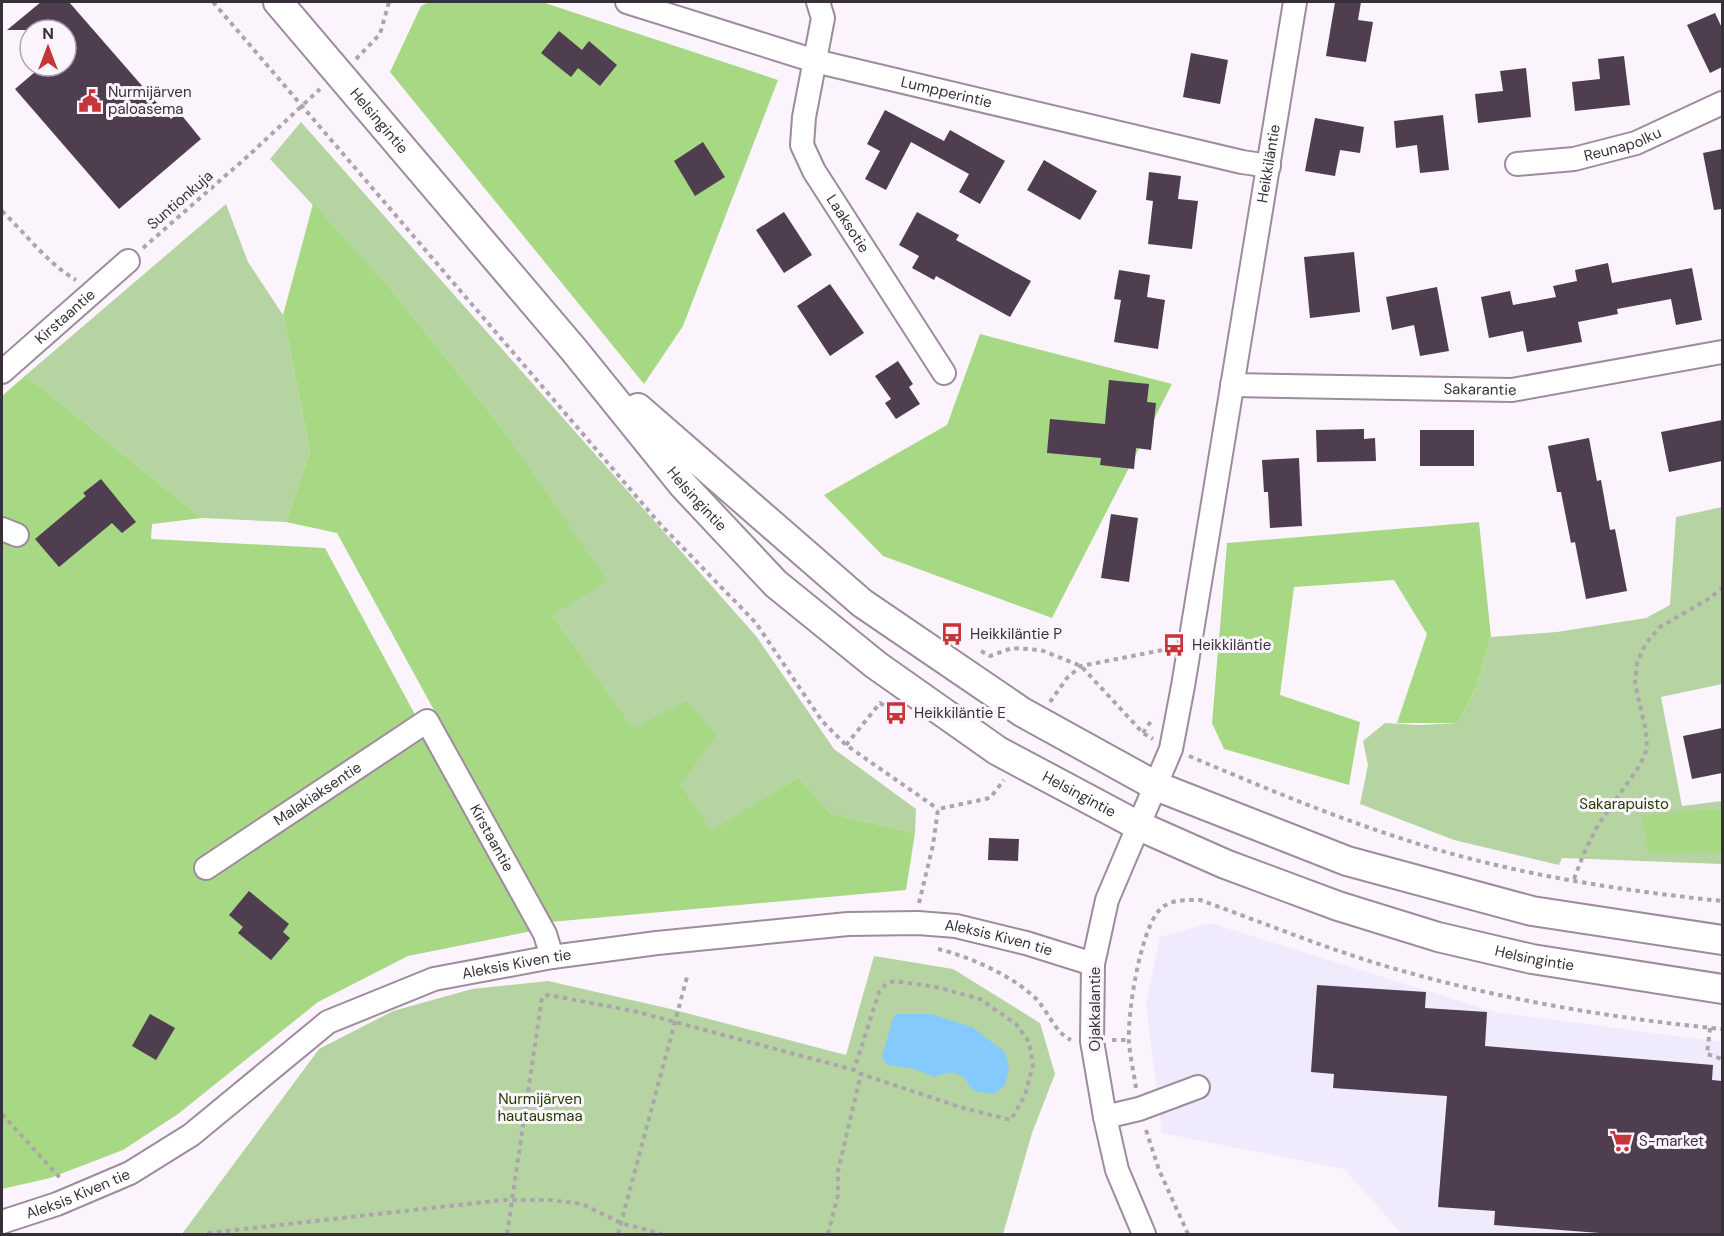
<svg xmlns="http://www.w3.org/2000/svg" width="1724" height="1236" font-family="'DM Sans',sans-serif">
<rect width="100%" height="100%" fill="#fcf4fd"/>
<path fill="#efeafc" d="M1210 923 1495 1012 1722 1042V1234H1402L1344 1169 1162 1133 1146 1005 1160 937Z"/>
<path fill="#b5d4a1" d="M301 122 756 636 834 749 916 809 915 833 830 813 799 777 711 832 681 784 686 700 633 730 553 616 606 581 503 429 390 288 270 159Z
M226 204 248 262 283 315 310 451 286 522 202 518 26 375Z
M1722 507V684L1661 697 1682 806 1722 801V864L1562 858 1559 865 1454 840 1360 804 1368 765 1363 741 1385 723 1419 725 1458 723 1476 688 1491 637 1557 632 1646 618 1670 605 1676 517Z
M874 956 953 969 1040 1023 1055 1074 1032 1133 1003 1234H182L319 1049 393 1011 472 989 548 981 671 1009 846 1055Z"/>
<path fill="#a7d883" d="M429 2H542L778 80 683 326 644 384 390 72 421 6Z
M313 204 390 288 503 429 607 581 553 616 633 729 686 700 716 735 681 784 711 831 799 777 830 813 915 833 906 890 550 922 337 533 286 522 310 451 283 315Z
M980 334 1172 384 1052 618 883 556 824 495 947 425Z
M26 375 202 518 152 524 151 539 325 548 532 931 408 956 318 1002 178 1114 123 1150 50 1178 2 1189V396Z
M1479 522 1491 637 1476 688 1458 723H1397L1427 634 1394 580 1294 587 1280 695 1360 722 1349 785 1224 749 1212 723 1227 543Z
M1722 809V852L1649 853 1641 815Z"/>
<path fill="#85cafc" d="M897 1014H931L972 1027 1005 1052 1009 1068 1005 1085 994 1094C987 1093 976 1093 971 1088 968 1086 968 1082 966 1080 957 1070 945 1072 935 1077L911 1068 889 1065 884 1061 882 1057 893 1018Z"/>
<path fill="#4e3e4f" d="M41 2H69L171 119 179 112 201 139 119 209 15 89 42 66H66V30H7Z
M1335 2H1361L1358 20 1373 22 1366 62 1326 56Z
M1715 13 1722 28V67L1710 73 1687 25Z
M559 31 582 50 589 41 617 65 600 86 578 68 571 77 541 53Z
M1191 53 1228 60 1220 104 1183 97Z
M1624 56 1630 105 1575 111 1572 82 1600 79 1598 59Z
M1526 68 1531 117 1478 123 1475 94 1503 91 1500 71Z
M885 110 944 141 950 130 1005 161 980 204 959 192 969 174 911 142 886 190 865 179 880 151 867 144Z
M1443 115 1449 170 1420 173 1417 145 1396 148 1394 121Z
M1315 118 1364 127 1360 153 1340 150 1335 176 1305 171Z
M703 142 725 177 695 196 674 161Z
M1722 149V209L1714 210 1703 153Z
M1044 160 1097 191 1080 220 1027 190Z
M1149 172 1181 176 1178 199 1198 201 1192 249 1148 244 1153 201 1146 200Z
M784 212 812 255 784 273 756 230Z
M917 212 959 235 956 240 1031 281 1010 317 936 276 934 280 912 268 919 256 899 245Z
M1354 252 1360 312 1310 318 1304 257Z
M1608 263 1612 283 1692 268 1702 320 1676 325 1671 299 1617 309 1618 314 1578 322 1582 342 1527 352 1523 331 1489 338 1481 297 1510 291 1513 305 1556 297 1553 286 1577 281 1575 270Z
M1119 270 1150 275 1147 297 1165 300 1158 349 1114 342 1121 300 1114 299Z
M830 284 864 333 830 356 797 306Z
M1437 287 1449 351 1420 356 1414 325 1392 330 1386 297Z
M898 361 913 384 909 387 920 404 896 419 885 403 891 399 875 376Z
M1109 380 1149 384 1147 402 1156 403 1151 450 1136 448 1134 469 1100 465 1101 458 1047 453 1050 419 1105 424Z
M1722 420V461L1669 472 1661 432Z
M1364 429V439L1375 438 1376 461 1317 462 1316 430Z
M1420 430H1474V466H1420Z
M1589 438 1597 481 1601 480 1610 530 1615 529 1627 591 1586 599 1575 542 1571 543 1561 492H1557L1548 446Z
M1299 458 1302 526 1270 528 1268 492H1264L1262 460Z
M101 479 136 522 122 533 112 523 59 567 35 539 86 496 83 493Z
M1111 514 1138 518 1129 582 1101 578Z
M1722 728V773L1692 779 1683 736Z
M989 838 1019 839 1018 861 988 860Z
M249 891 289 924 283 932 290 938 271 960 238 933 243 927 229 915Z
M1317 985 1426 992 1425 1008 1487 1012 1485 1046 1713 1065 1712 1080 1722 1081V1234H1613L1494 1225 1495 1211 1438 1207 1447 1096 1333 1088 1334 1074 1311 1072Z
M150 1014 175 1028 156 1060 132 1046Z"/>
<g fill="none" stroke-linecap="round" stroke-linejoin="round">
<g stroke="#9e8b9e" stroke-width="26">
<g id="minor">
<path id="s1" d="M627 2 815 61 1242 162 1269 166"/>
<path id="s2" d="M818 2 823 18 804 117 802 145 814 171 944 373"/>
<path id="s3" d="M1517 164 1574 159 1636 143 1722 103"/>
<path id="s4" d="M2 372 128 261"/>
<path id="s5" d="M1232 385 1512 390 1722 352"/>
<path d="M2 529 17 535"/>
<path id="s6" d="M206 868 427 721 545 934 552 957"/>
<path d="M1105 1117 1139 1109 1198 1087"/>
<path id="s7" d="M2 1222 57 1204 130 1173 191 1135 328 1022 434 979 552 957 657 943 848 924 918 923 956 926 1026 943 1093 964"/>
<path id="s8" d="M1144 1234 1117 1170 1105 1117 1092 1041 1093 964 1107 900 1171 749 1183 686 1295 2"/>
</g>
</g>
<g stroke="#9e8b9e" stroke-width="32">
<g id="major">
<path id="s9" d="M278 2 574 350 683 485 776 584 876 665 998 751 1137 825 1225 864 1338 906 1438 937 1532 959 1722 989"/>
<path d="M638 408 862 603 1022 712 1156 786 1347 861 1532 911 1722 940"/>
</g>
</g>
<path stroke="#ada5ad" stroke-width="4" stroke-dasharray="4.5 4.5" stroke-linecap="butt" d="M213 2 660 524 756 623 822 721 846 745 938 809
M356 59 380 34 389 2
M2 211C26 234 47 263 76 280
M143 248 248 156 320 89
M981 651 990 656 1012 648 1041 650 1081 666 1143 733 1153 739
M1050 702 1067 678 1081 666 1168 649
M1143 733 1153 718
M846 745 880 703 896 713
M1189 756C1258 785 1326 814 1397 837 1500 872 1615 890 1722 901
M1574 879 1584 853 1598 825 1640 765 1647 749 1646 731 1635 684 1637 663 1646 643 1660 627 1710 598 1722 588
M919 903 933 845 938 809 990 798 1004 780
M938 949C969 956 1018 978 1039 1002 1049 1014 1056 1033 1071 1040
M1710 1028 1707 1054 1722 1059
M1112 1040H1129
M1136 1088C1134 1073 1130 1057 1129 1042 1127 1015 1141 920 1164 906 1175 899 1188 900 1200 900 1270 925 1339 954 1410 973 1510 1001 1619 1019 1722 1029
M2 1114 62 1180
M1146 1130 1159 1170 1188 1234
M209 1234V1233L504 1200H550L582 1204 621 1223 662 1234
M507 1234 542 997 548 995 634 1011 854 1070 861 1074 963 1108 1011 1120 1025 1095 1033 1065 1029 1042 1016 1024 980 999 936 987 895 981 886 984 879 992 854 1070
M618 1234 687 977
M828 1234 838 1195V1171L861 1074"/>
<use href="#minor" stroke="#fff" stroke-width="22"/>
<use href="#major" stroke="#fff" stroke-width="28"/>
</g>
<defs>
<g id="civic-bare" transform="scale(1.8)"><path d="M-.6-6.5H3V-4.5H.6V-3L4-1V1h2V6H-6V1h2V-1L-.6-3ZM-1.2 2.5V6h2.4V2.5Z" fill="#c53639" stroke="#fcf4fd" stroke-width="2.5" paint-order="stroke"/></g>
<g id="bus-bare" transform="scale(1.8)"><path d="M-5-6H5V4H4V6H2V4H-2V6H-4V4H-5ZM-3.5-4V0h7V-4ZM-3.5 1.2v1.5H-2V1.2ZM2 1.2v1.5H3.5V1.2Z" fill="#c53639" stroke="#fcf4fd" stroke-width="2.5" paint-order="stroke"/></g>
<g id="supermarket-bare" transform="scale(1.8)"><path d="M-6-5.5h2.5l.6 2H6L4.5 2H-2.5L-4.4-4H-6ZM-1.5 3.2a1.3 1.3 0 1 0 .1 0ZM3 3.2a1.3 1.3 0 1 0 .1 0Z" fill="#c53639" stroke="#fcf4fd" stroke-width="2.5" paint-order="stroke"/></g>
</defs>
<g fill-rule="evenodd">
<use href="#civic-bare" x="90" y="101"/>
<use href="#bus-bare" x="952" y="634"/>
<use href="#bus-bare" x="1174" y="645"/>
<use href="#bus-bare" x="896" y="713"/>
<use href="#supermarket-bare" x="1621" y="1141"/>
</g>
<g text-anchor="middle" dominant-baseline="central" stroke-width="6" stroke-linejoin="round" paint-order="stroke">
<g font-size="15" fill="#383038" stroke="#fcf4fd" text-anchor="start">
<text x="108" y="92">Nurmijärven<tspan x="108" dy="17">paloasema</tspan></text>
<text x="970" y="634">Heikkiläntie P</text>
<text x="1192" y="645">Heikkiläntie</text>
<text x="914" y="713">Heikkiläntie E</text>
<text x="1639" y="1141">S-market</text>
</g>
<g font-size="15" fill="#383038" stroke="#fcf4fd">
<text stroke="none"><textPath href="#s1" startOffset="332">Lumpperintie</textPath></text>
<text stroke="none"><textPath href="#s9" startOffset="156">Helsingintie</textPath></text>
<text stroke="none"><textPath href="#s3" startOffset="108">Reunapolku</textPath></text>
<text stroke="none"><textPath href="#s8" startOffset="1101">Heikkiläntie</textPath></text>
<text transform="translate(180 200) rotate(-41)">Suntionkuja</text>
<text stroke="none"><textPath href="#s2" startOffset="237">Laaksotie</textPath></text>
<text stroke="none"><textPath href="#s4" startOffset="84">Kirstaantie</textPath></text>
<text stroke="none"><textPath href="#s5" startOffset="248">Sakarantie</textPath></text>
<text stroke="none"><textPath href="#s9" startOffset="650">Helsingintie</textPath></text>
<text stroke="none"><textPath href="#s6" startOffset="134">Malakiaksentie</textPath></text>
<text stroke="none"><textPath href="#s9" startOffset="1136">Helsingintie</textPath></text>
<text stroke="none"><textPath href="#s6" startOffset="399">Kirstaantie</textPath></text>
<text stroke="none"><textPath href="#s7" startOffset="1071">Aleksis Kiven tie</textPath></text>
<text stroke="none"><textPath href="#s9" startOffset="1622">Helsingintie</textPath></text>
<text stroke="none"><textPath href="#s7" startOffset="585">Aleksis Kiven tie</textPath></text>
<text transform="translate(1095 1009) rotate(-90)">Ojakkalantie</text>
<text stroke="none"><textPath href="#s7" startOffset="81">Aleksis Kiven tie</textPath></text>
</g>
<g font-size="15" fill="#213e00" stroke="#fcf4fd">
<text x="1624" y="804">Sakarapuisto</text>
<text x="540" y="1099">Nurmijärven<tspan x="540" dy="17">hautausmaa</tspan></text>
</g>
</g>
<rect width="1724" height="1236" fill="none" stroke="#383038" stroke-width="6"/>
<g transform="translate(48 48)"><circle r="28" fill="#fcf4fd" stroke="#aea6ae" stroke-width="1.5"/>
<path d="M0-4.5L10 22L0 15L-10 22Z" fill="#c53639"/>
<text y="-9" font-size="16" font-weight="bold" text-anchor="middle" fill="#383038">N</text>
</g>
</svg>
